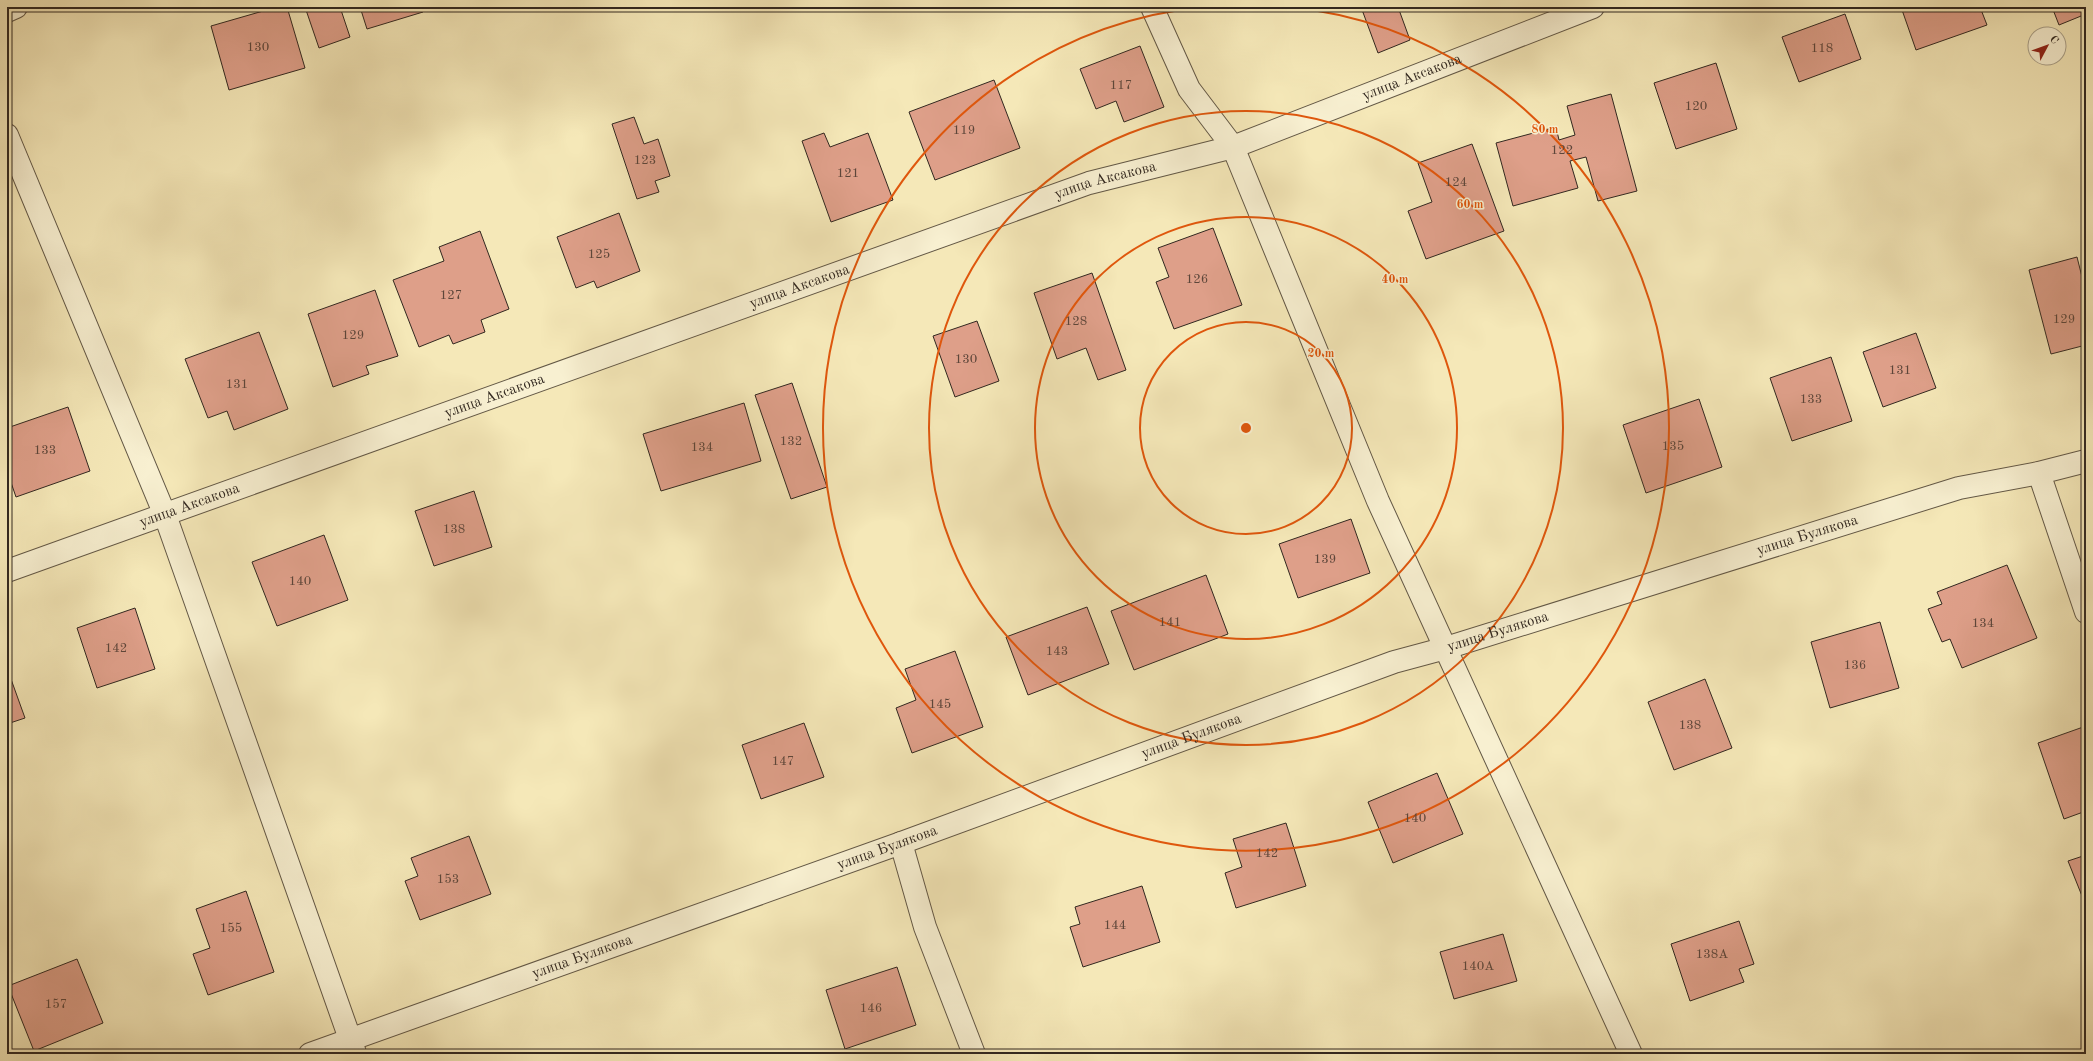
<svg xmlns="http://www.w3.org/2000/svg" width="2093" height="1061" font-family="'Old Standard TT',serif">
<rect width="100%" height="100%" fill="#f5e8b8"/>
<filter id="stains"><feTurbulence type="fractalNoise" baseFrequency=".005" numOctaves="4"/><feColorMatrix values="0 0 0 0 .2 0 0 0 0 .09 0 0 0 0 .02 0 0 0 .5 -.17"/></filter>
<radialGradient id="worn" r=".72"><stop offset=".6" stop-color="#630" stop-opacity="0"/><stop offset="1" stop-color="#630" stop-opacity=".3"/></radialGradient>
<path fill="#de9f89" stroke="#322820" d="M277 7H287L305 68 229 90 211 26Z
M305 7H340L350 37 319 48Z
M360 7H422L423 12 367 29Z
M1361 7H1398L1410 40 1378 53Z
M1901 7H1980L1987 25 1916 50Z
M2052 7H2086V14L2059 25Z
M1845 14 1861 59 1799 82 1782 37Z
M1140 46 1164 107 1124 122 1116 101 1096 109 1080 69Z
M1716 63 1737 129 1676 149 1654 83Z
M994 80 1020 148 935 180 909 112Z
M1611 94 1637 191 1598 201 1586 157 1570 161 1578 188 1513 206 1496 143 1556 127 1559 140 1575 135 1567 106Z
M634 117 644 144 658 139 670 176 655 181 659 192 637 199 612 124Z
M824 133 830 147 868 133 893 200 831 222 802 141Z
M1472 144 1504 231 1426 259 1408 211 1432 202 1418 163Z
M619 213 640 271 597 288 594 281 576 288 557 237Z
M1213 228 1242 305 1174 329 1156 282 1169 277 1158 248Z
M480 231 509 309 481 320 485 332 453 344 449 335 419 347 393 280 444 261 439 247Z
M2077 257 2086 293V345L2051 354 2029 270Z
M1092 273 1126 370 1098 380 1086 348 1057 359 1034 293Z
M375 290 398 356 366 366 369 374 333 387 308 314Z
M977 321 999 381 955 397 933 336Z
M259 332 288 409 234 430 227 411 208 418 185 359Z
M1916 333 1936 388 1883 407 1863 352Z
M1831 357 1852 421 1792 441 1770 378Z
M792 383 827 487 791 499 755 395Z
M1699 399 1722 467 1646 493 1623 425Z
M744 403 761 461 661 491 643 434Z
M68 407 90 471 16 497 7 471V428Z
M474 491 492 547 434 566 415 511Z
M1351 519 1370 573 1298 598 1279 544Z
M324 535 348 600 277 626 252 562Z
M2007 565 2037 638 1962 668 1950 639 1942 642 1928 609 1942 604 1937 592Z
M1206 575 1228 634 1134 670 1111 611Z
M1087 607 1109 664 1028 695 1006 637Z
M135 608 155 669 97 688 77 628Z
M1880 622 1899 688 1830 708 1811 642Z
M955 651 983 727 912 753 896 708 916 700 905 669Z
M7 668 25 718 7 724Z
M1705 679 1732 748 1674 770 1648 702Z
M804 723 824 777 761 799 742 745Z
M2086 726V811L2064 819 2038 743Z
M1437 773 1463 834 1393 863 1368 802Z
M1286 823 1306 886 1236 908 1225 873 1242 867 1233 839Z
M469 836 491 894 420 920 405 881 418 876 411 858Z
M2086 855V906L2068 861Z
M1142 886 1160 942 1083 967 1070 927 1080 924 1075 907Z
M246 891 274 972 208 995 193 954 210 948 196 909Z
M1739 921 1754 964 1739 969 1744 982 1690 1001 1671 944Z
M1503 934 1517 981 1454 999 1440 952Z
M77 959 103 1023 34 1051 8 986Z
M897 967 916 1025 845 1049 826 990Z"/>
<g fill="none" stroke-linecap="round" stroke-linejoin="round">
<g stroke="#635846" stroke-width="24">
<g id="minor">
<path d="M1152 7 1189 89 1233 147 1378 501 1631 1054"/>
<path d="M7 11 16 7"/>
<path d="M7 135 165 515 355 1053"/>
<path d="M2039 473 2086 612"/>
<path id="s1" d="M7 571 1089 183 1233 147 1593 7"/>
<path d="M901 843 925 927 974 1054"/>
<path id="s2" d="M310 1054 901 843 1394 662 1446 648 1959 488 2039 473 2086 461"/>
</g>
</g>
<use href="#minor" stroke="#f8f0d1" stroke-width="22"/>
</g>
<g fill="none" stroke="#df570d" stroke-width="2">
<circle cx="1246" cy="428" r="106"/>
<circle cx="1246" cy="428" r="211"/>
<circle cx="1246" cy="428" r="317"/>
<path d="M1290 7A423 423 0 1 1 1202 7"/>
</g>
<g text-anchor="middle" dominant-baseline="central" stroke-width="3" stroke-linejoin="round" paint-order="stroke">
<g font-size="13" fill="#5d463a">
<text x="258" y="47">130</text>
<text x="1822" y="48">118</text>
<text x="1121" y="85">117</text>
<text x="1696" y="106">120</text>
<text x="964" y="130">119</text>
<text x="1562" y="150">122</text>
<text x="645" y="160">123</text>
<text x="848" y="173">121</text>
<text x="1456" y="182">124</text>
<text x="599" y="254">125</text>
<text x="1197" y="279">126</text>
<text x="451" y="295">127</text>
<text x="2064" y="319">129</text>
<text x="1076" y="321">128</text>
<text x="353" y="335">129</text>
<text x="966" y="359">130</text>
<text x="1900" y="370">131</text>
<text x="237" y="384">131</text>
<text x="1811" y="399">133</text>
<text x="791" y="441">132</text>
<text x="1673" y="446">135</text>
<text x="702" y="447">134</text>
<text x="45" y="450">133</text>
<text x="454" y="529">138</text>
<text x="1325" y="559">139</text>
<text x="300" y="581">140</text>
<text x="1170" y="622">141</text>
<text x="1983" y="623">134</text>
<text x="116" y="648">142</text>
<text x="1057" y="651">143</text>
<text x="1855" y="665">136</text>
<text x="940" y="704">145</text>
<text x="1690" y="725">138</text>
<text x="783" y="761">147</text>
<text x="1415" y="818">140</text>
<text x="1267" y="853">142</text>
<text x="448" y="879">153</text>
<text x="1115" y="925">144</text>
<text x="231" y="928">155</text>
<text x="1712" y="954">138А</text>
<text x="1478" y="966">140А</text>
<text x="56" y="1004">157</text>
<text x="871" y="1008">146</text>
</g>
<g font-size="15" fill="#322820" stroke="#f8f0d1">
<text stroke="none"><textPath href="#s1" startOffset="1490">улица Аксакова</textPath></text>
<text stroke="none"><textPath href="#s1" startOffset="1166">улица Аксакова</textPath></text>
<text stroke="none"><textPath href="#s1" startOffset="842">улица Аксакова</textPath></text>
<text stroke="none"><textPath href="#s1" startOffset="518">улица Аксакова</textPath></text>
<text stroke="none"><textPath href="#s1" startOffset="194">улица Аксакова</textPath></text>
<text stroke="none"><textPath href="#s2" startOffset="1585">улица Булякова</textPath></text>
<text stroke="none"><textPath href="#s2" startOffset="1261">улица Булякова</textPath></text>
<text stroke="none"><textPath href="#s2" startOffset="937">улица Булякова</textPath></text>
<text stroke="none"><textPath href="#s2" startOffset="613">улица Булякова</textPath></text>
<text stroke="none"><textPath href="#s2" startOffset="289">улица Булякова</textPath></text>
</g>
</g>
<circle cx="1246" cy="428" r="6" fill="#df570d" stroke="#f8f0d1" stroke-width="2"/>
<g font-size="12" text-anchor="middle" font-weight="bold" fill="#df570d" stroke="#f8f0d1" stroke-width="3" stroke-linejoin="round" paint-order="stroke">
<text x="1545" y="133">80 m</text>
<text x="1470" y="208">60 m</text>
<text x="1395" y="283">40 m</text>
<text x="1321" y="357">20 m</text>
</g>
<rect width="2093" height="1061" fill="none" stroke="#f5e8b8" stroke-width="24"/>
<rect x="8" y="8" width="2077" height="1045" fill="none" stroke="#322820" stroke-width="2"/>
<rect x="12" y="12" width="2069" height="1037" fill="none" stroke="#322820"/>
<g transform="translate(2047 46) rotate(49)"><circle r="19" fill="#f8f0d1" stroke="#a9a08a"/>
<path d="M0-3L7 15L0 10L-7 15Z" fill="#8f2418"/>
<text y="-6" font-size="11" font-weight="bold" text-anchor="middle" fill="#322820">С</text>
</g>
<rect width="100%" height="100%" filter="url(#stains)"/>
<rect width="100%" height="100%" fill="url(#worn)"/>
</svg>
